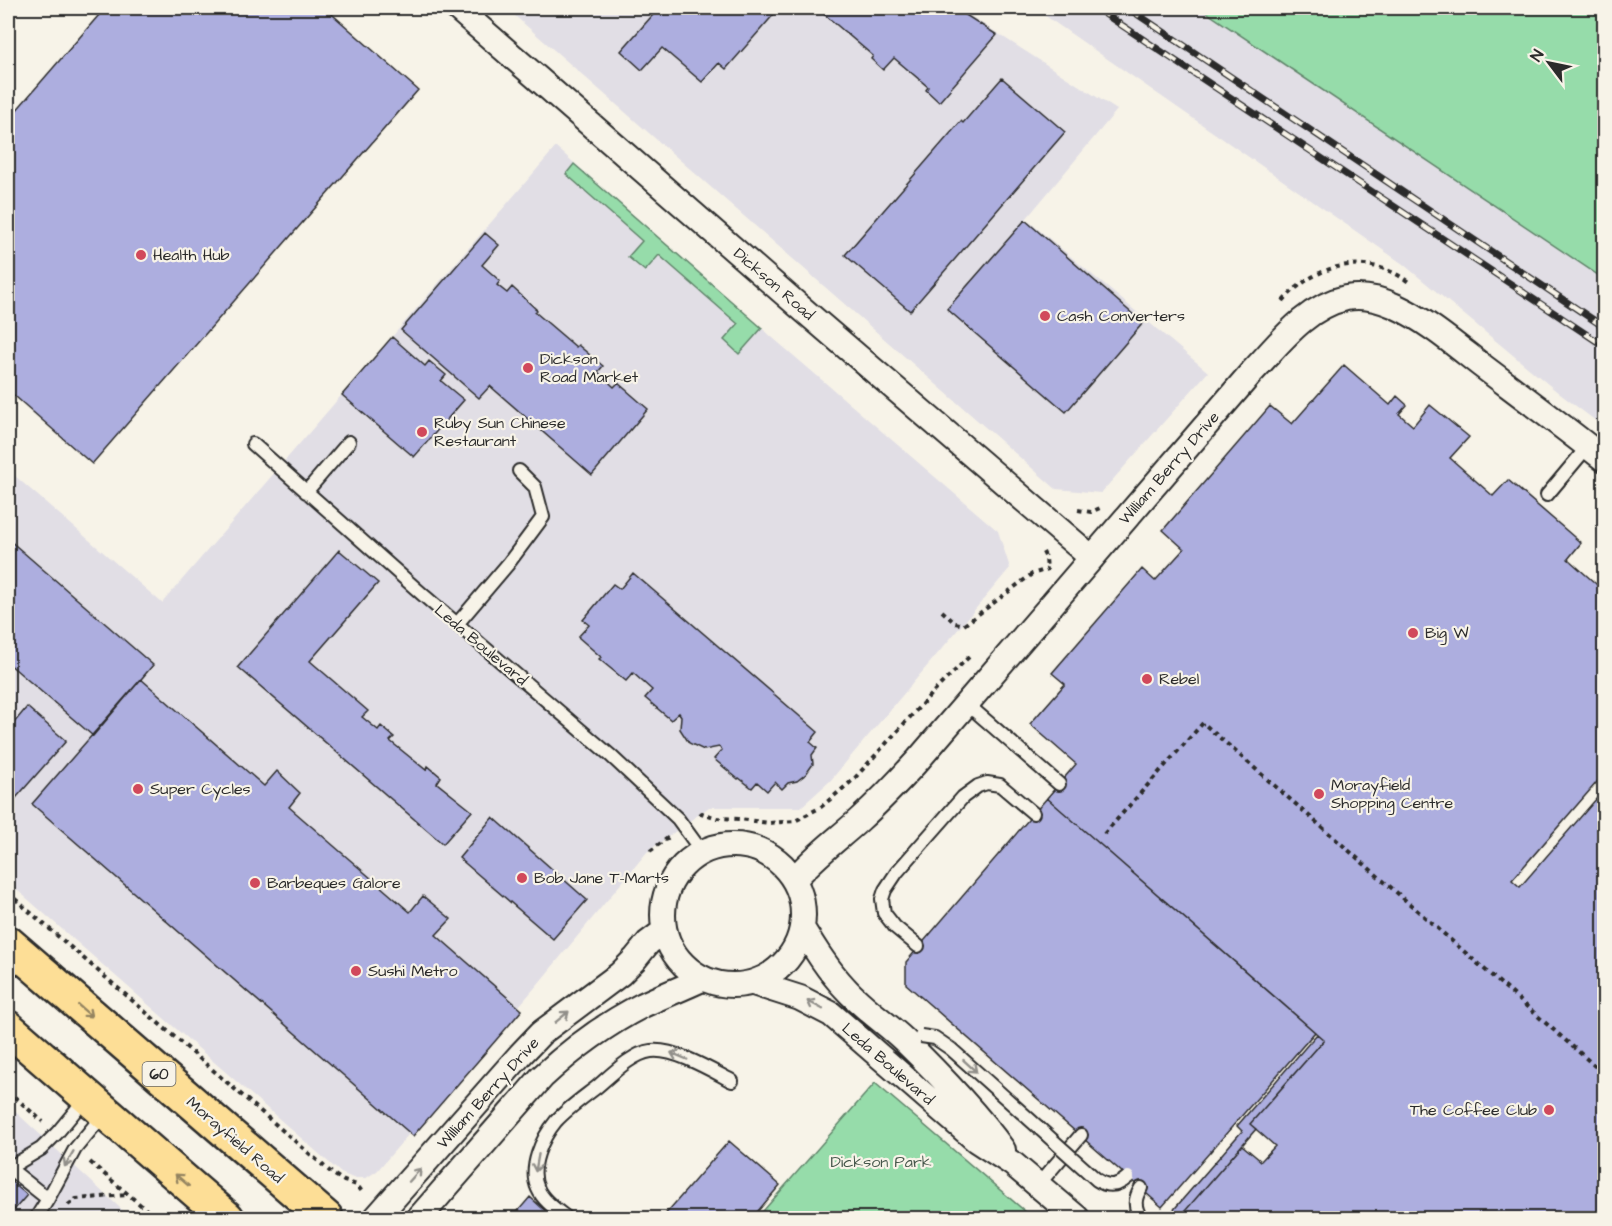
<svg xmlns="http://www.w3.org/2000/svg" width="1612" height="1226" font-family="'Architects Daughter',sans-serif">
<rect width="100%" height="100%" fill="#f7f3e8"/>
<filter id="ink" filterUnits="userSpaceOnUse"><feTurbulence type="fractalNoise" baseFrequency=".0167" numOctaves="2"/><feDisplacementMap in="SourceGraphic" scale="12" xChannelSelector="R" yChannelSelector="G"/><feConvolveMatrix kernelMatrix="1 2 1 2 8 2 1 2 1" color-interpolation-filters="sRGB"/></filter>
<g filter="url(#ink)">
<path fill="#e1dee5" d="M506 8H958L1117 110 1026 219 1208 372 1101 493 1056 489Z
M1034 8H1200L1604 278V427L1560 394 1403 264Z
M556 147 773 338 998 531 1010 568 830 781 801 807H709L647 852 538 984 377 1171 366 1178H353L341 1173 8 882V470L162 603Z
M8 1105 131 1218H8Z"/>
<path fill="#96dcaa" stroke="#60846a" stroke-width="1.5" d="M1200 8H1604V279Z
M574 164 762 328 739 354 724 340 738 324 659 255 645 271 628 257 642 241 566 174Z
M875 1083 1033 1218H757Z"/>
<path fill="#adaedf" stroke="#2b2b2b" stroke-width="1.5" d="M105 8H325L418 90 92 464 8 390V120Z
M659 8H769L775 13 726 69 719 63 702 82 662 48 642 70 621 51Z
M806 8H955L997 35 939 102 926 90 928 87 894 58 883 70 871 59 873 56 817 8 813 14Z
M1002 78 1065 132 910 311 845 255 961 121 963 123Z
M1025 220 1143 323 1066 412 947 309Z
M485 233 499 245 482 265 500 281 497 285 507 293 512 287 537 310 535 312 576 347 578 345 603 366 598 372 614 387 618 383 648 409 592 475 490 386 479 398 401 330Z
M392 337 425 366 429 361 446 375 441 381 464 400 414 457 342 395Z
M1344 365 1390 405 1397 396 1407 405 1399 414 1413 426 1430 405 1469 437 1450 458 1493 496 1508 480 1581 543 1568 559 1604 591V774L1512 880 1520 887 1604 790V1218H1179L1242 1145 1261 1161 1275 1146 1250 1124 1324 1040 1047 798 1076 764 1030 724 1065 684 1052 673 1142 569 1155 581 1184 549 1163 530 1270 406 1292 424Z
M8 539 153 665 93 736 8 663Z
M339 550 378 583 310 661 368 711 362 717 378 730 381 726 394 737 390 741 426 770 428 766 441 777 437 783 472 811 443 844 238 667Z
M633 573 818 732 810 742 817 748 812 755 813 764 806 774 797 781 788 783 782 789 775 782 767 791 757 782 752 788 739 778 738 779 714 759 722 750 719 747 704 750 689 743 680 729 681 716 679 713 671 720 645 698 652 690 633 673 626 681 599 659 601 657 578 637 589 625 583 620 613 584 620 589Z
M141 679 264 786 277 771 300 793 289 807 410 912 423 896 451 919 436 935 522 1010 413 1136 32 804Z
M27 707 66 741 8 807V730Z
M1047 798 1315 1032 1162 1207 906 984V962Z
M493 817 587 900 553 939 459 858Z
M1317 1034 1324 1040 1250 1124 1256 1129 1179 1218H1175L1170 1214 1242 1131 1237 1126Z
M729 1141 780 1185 752 1218H662Z
M8 1179 27 1195 8 1217Z
M530 1197 553 1218 562 1208 573 1217 571 1218H512Z"/>
<g fill="none" stroke-linecap="round" stroke-linejoin="round">
<g stroke="#2b2b2b" stroke-width="16">
<path id="lane" d="M253 444 422 594 611 756 678 819 702 852
M306 492 349 442
M1547 495 1588 446
M457 624 508 564 543 517 535 487 519 471
M967 704 1059 784
M918 946 895 927 884 913 882 899 885 890 897 872 963 797 978 786 987 783 1000 785 1033 813
M8 1166 9 1168 41 1149 57 1133 86 1098
M9 1168 48 1199
M1038 1185 1081 1135
M36 1218 48 1199 75 1149 104 1114
M567 1218C557 1210 543 1201 538 1189 528 1168 542 1138 556 1121 568 1108 584 1097 598 1086 612 1074 633 1053 651 1051 674 1048 711 1070 732 1081
M1141 1218C1134 1207 1134 1199 1141 1188"/>
</g>
<g stroke="#2b2b2b" stroke-width="28">
<path id="street" d="M457 8 800 307 1092 558
M663 915a70 70 0 1 1 140 0a70 70 0 1 1-140 0Z
M794 880C813 857 837 840 859 820 880 801 899 781 918 760L1251 373C1278 345 1305 307 1346 298 1362 295 1380 299 1395 306 1426 320 1454 344 1481 365 1522 396 1564 427 1604 459
M802 928C815 949 828 970 845 988 863 1008 885 1022 904 1040 939 1074 974 1110 1003 1150
M753 983 800 998 831 1014 976 1140 1013 1164 1077 1218
M376 1218 521 1054 541 1033 620 974 635 959 648 943 664 931
M419 1218 542 1077C572 1049 606 1024 643 1005 662 996 683 988 702 979"/>
</g>
<g stroke="#2b2b2b" stroke-width="38">
<path id="primary" d="M8 943 326 1218
M8 1028 227 1218"/>
</g>
<path stroke="#2b2b2b" stroke-width="4" stroke-dasharray="4.5 4.5" stroke-linecap="butt" d="M424 8 431 13
M1283 301C1316 263 1368 251 1410 283
M1078 510 1091 512 1100 508
M1043 552 1046 558 1047 570
M942 611 955 623 964 625 1032 574 1048 569
M700 815 702 813 717 818 740 819 769 823 795 821 821 807 853 780 931 694 971 655
M1104 834 1203 723 1604 1074
M650 851 669 837
M8 893 333 1174 344 1181 357 1185 363 1193
M8 1091 43 1122
M90 1162 156 1218
M68 1205 76 1199 127 1195"/>
<use href="#lane" stroke="#f7f3e8" stroke-width="12"/>
<use href="#street" stroke="#f7f3e8" stroke-width="24"/>
<use href="#primary" stroke="#fdde96" stroke-width="33"/>
<g stroke="#2b2b2b" stroke-width="7">
<path id="rail" d="M1096 8 1604 346
M1128 8 1604 327"/>
</g>
<use href="#rail" stroke="#f7f3e8" stroke-width="4.5" stroke-dasharray="14" stroke-linecap="butt"/>
<g stroke="#2b2b2b" stroke-width="16" stroke-linecap="butt">
<path id="lane-bridge" d="M921 1036 935 1038 951 1049 1097 1180C1109 1188 1118 1186 1128 1177"/>
</g>
<use href="#lane-bridge" stroke="#f7f3e8" stroke-width="12"/>
</g>
<defs><path id="oneway-shaft" d="M-6 0H5M1.5-3L5.5 0L1.5 3" fill="none" stroke-width="1.6" stroke-linecap="round" stroke-linejoin="round" transform="scale(1.5)"/></defs>
<g stroke="#918f8a">
<use href="#oneway-shaft" transform="translate(815 1005) rotate(-152)"/>
<use href="#oneway-shaft" transform="translate(562 1017) rotate(-39)"/>
<use href="#oneway-shaft" transform="translate(679 1056) rotate(-157)"/>
<use href="#oneway-shaft" transform="translate(970 1066) rotate(42)"/>
<use href="#oneway-shaft" transform="translate(69 1159) rotate(120)"/>
<use href="#oneway-shaft" transform="translate(537 1163) rotate(100)"/>
<use href="#oneway-shaft" transform="translate(415 1175) rotate(-48)"/>
</g>
<g stroke="#948460">
<use href="#oneway-shaft" transform="translate(85 1011) rotate(41)"/>
<use href="#oneway-shaft" transform="translate(182 1180) rotate(-139)"/>
</g>
</g>
<g fill="#d1495b" stroke="#f7f3e8" stroke-width="2">
<circle cx="141" cy="255" r="6"/>
<circle cx="1045" cy="316" r="6"/>
<circle cx="528" cy="368" r="6"/>
<circle cx="422" cy="432" r="6"/>
<circle cx="1413" cy="633" r="6"/>
<circle cx="1147" cy="679" r="6"/>
<circle cx="138" cy="789" r="6"/>
<circle cx="1319" cy="794" r="6"/>
<circle cx="522" cy="878" r="6"/>
<circle cx="255" cy="883" r="6"/>
<circle cx="356" cy="971" r="6"/>
<circle cx="1549" cy="1110" r="6"/>
</g>
<g text-anchor="middle" dominant-baseline="central" stroke-width="4.5" stroke-linejoin="round" paint-order="stroke">
<rect fill="#f7f3e8" stroke="#686764" stroke-width="1.5" x="142.5" y="1062" width="33" height="24" rx="4.5"/>
<g font-size="15" font-weight="bold" fill="#2b2b2b">
<text x="159" y="1074">60</text>
</g>
<g font-size="16" fill="#2b2b2b" stroke="#f7f3e8" text-anchor="start">
<text x="153" y="255">Health Hub</text>
<text x="1057" y="316">Cash Converters</text>
<text x="540" y="359">Dickson<tspan x="540" dy="18">Road Market</tspan></text>
<text x="434" y="423">Ruby Sun Chinese<tspan x="434" dy="18">Restaurant</tspan></text>
<text x="1425" y="633">Big W</text>
<text x="1159" y="679">Rebel</text>
<text x="1331" y="785">Morayfield<tspan x="1331" dy="18">Shopping Centre</tspan></text>
<text x="150" y="789">Super Cycles</text>
<text x="534" y="878">Bob Jane T-Marts</text>
<text x="267" y="883">Barbeques Galore</text>
<text x="368" y="971">Sushi Metro</text>
<text x="1537" y="1110" text-anchor="end">The Coffee Club</text>
</g>
<g font-size="16" fill="#2b2b2b" stroke="#f7f3e8">
<text transform="translate(774 284) rotate(41)">Dickson Road</text>
<text transform="translate(1169 468) rotate(-49)">William Berry Drive</text>
<text transform="translate(481 645) rotate(40)">Leda Boulevard</text>
<text transform="translate(888 1064) rotate(41)">Leda Boulevard</text>
<text transform="translate(488 1093) rotate(-48)">William Berry Drive</text>
<text transform="translate(235 1140) rotate(41)">Morayfield Road</text>
</g>
<g font-size="16" fill="#46574b" stroke="#f7f3e8">
<text x="881" y="1162">Dickson Park</text>
</g>
</g>
<rect width="1612" height="1226" fill="none" stroke="#f7f3e8" stroke-width="30"/>
<rect x="15" y="15" width="1582" height="1196" fill="none" stroke="#2b2b2b" stroke-width="2" filter="url(#ink)"/>
<g transform="translate(1549 63) rotate(302)" stroke="#f7f3e8" stroke-width="4.5" paint-order="stroke">
<path d="M0-4.5L10 22L0 15L-10 22Z" fill="#2b2b2b"/>
<text y="-9" font-size="16" font-weight="bold" text-anchor="middle" fill="#2b2b2b">N</text>
</g>
</svg>
